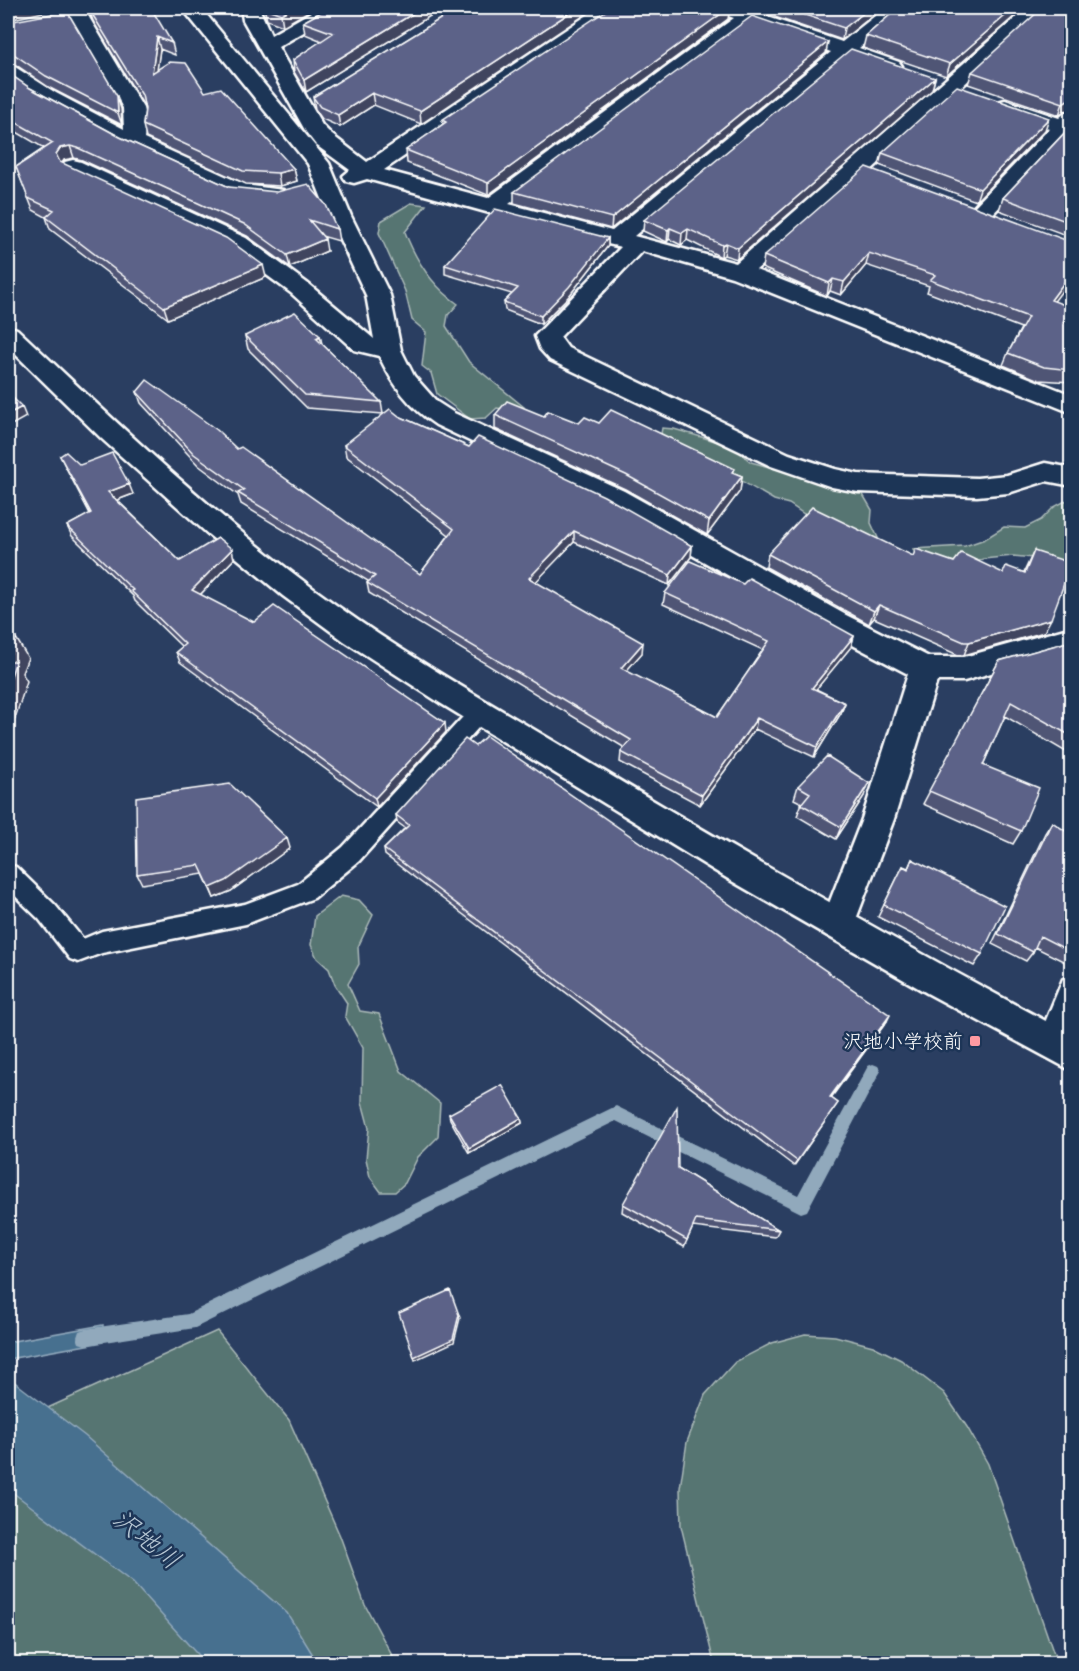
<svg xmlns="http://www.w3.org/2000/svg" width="1079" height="1671" font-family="Itim,'Klee One',sans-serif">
<rect width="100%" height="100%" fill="#2a3e61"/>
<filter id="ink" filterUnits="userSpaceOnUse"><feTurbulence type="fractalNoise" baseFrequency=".0167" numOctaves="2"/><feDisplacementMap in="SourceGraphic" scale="12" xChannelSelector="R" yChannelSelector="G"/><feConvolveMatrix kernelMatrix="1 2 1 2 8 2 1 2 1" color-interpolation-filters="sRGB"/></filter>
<g filter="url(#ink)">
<path fill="#577472" stroke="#abbab8" stroke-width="1.5" d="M411 203 426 205 405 232C416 261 432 286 458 304L448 315 446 326 469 362 524 407 514 411 497 408 486 418 470 419 437 394 431 373 422 366 426 332 412 320 405 291 379 233 381 221Z
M662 428 674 429 732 446 751 462 802 476 838 489 862 493 872 510 871 523 878 538 873 545 810 518 789 504 774 500 661 434Z
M1071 498V574L1044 559 1013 556 983 559 967 565 952 561 932 565 916 557 913 549 965 546 985 539 1004 527 1025 528 1041 520 1054 507Z
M341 896 359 900 373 915 358 947 359 964 348 984 360 1011 379 1014 401 1071 440 1103 438 1137 418 1157 405 1183 395 1192H381L370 1177 366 1159 369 1128 362 1102 363 1048 345 1016 347 1003 335 985 329 969 317 958 311 945 315 916Z
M217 1331 289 1420 340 1536 365 1605 396 1663H8V1426Z
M805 1334 835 1336 873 1346 901 1360 944 1393 967 1427 988 1464 1057 1663H714L681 1526 680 1488 687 1442 705 1395 735 1362 772 1343Z"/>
<path fill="#476f8f" stroke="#91a9bc" stroke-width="1.5" d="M103 1325V1342L8 1359V1342Z
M8 1377 85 1436 287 1613 318 1663H205L133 1583 8 1489Z"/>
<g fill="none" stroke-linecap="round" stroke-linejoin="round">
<path fill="#91a9bc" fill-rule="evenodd" d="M873 1064 878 1066 881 1071 878 1076 807 1211 801 1213 616 1121 195 1328 85 1345 79 1343 77 1337 79 1331 85 1329 188 1314 616 1106 798 1195 868 1066Z"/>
<g stroke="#fff" stroke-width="5">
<path id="lane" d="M480 704 487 706 491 712 487 718 359 861 314 898 246 924 102 953 78 962 70 959 39 919 8 889V864L16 867 55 905 83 939 102 931 245 904 298 884 343 847 473 706Z
M1072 976V1018L1058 1050 1049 1054 1040 1050 1037 1042 1063 979Z"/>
</g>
<g stroke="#fff" stroke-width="5">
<path id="street" d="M70 8H89L87 14 143 108 146 121 144 139 234 180 252 186 283 190 286 195 283 200C232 212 55 111 8 80V65L15 67 56 93 124 129 123 108 67 14Z
M182 8H201L329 163 351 216 390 295 401 350 414 376 437 402 454 413 624 491 846 615 929 657H964L1072 627V649L964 681H937L894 819 850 935 838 939 826 935 821 924 862 819 908 674 826 631 604 505 436 425C409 407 393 385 379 356L354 350 291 293 230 248 65 172 62 167 65 162 73 160 81 162 246 238 307 283 374 339 366 295 329 216 308 164Z
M241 8H259L271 35 318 8H340L338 12 278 47 322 125 332 135 367 162 598 8H619L617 12 384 170 488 198 734 18 717 12 715 8H768L762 15 842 42 885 8H905L859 48 899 62 902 66 899 70H885L848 57 634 236 736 263 1027 8H1047L868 173 756 270 1072 395V413L732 277 642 251 560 337 568 348 789 454 835 469 858 474 977 478 1007 475 1045 463 1072 468V486L1046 481 1008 493 977 496 858 492 832 487 771 466 550 360 540 349 535 336 621 247 569 235 367 179 354 183 346 181 343 176 350 170 316 145 306 132 243 20ZM750 24 831 52 612 231 509 204Z
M1005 100 1059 118 1065 113 1072 111V136L1067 135 988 219 980 221 972 219 969 214 972 209 1049 129 998 110 995 106 998 102Z"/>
</g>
<g stroke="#fff" stroke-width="5">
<path id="secondary" d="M8 326 17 329C119 425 221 523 336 605 413 660 495 706 575 754 738 852 904 946 1072 1035V1071L927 993 730 880 440 703 344 641 283 596 209 535 102 439 8 347Z"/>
</g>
<use href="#lane" fill="#1d3557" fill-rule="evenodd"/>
<use href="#street" fill="#1d3557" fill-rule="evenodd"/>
<use href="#secondary" fill="#1d3557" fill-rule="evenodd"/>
</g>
<path fill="#4f5475" stroke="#fff" stroke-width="1.5" d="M264 8H314L283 26 267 20Z
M328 8H443L306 92 294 72 293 60 322 41 305 34 303 22Z
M458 8H595L421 124 374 105 340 127 322 119 315 109 313 97Z
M767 8H882L842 40 766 14Z
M898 8H1024L946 76 863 48 866 36Z
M1071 8V110L1064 111 1059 115 968 84 972 72Z
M89 9 172 43 175 55 160 49 157 69 205 92 294 169 297 181 280 186 246 184 146 138 143 125 145 109 144 106 93 21Z
M728 19 488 195 407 163 406 150 443 124 442 120Z
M8 22 117 96 121 109 122 125 50 88 16 65 9 63 8 64Z
M826 53 611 229 514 203V192Z
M8 73 30 88 120 137 229 187 337 229 339 241 322 236 327 251 290 267 247 236 82 160 74 158 64 160 62 163 266 277 168 319 50 229 46 217 33 210 16 167 44 148 8 127Z
M935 78 932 90 737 259 724 255 721 257 687 240 681 245 669 239 667 242 643 231 644 220Z
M1071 126V237L999 210 1003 198Z
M1045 130 976 201 879 165 882 153Z
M608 238V246L569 296 541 324 505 310 504 302 512 294 445 274V265Z
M1071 242 1054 301 1064 323H1071V382L1039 380 1003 365 1008 353 1021 328 927 292 929 286 866 265 841 295 830 291 827 296 762 268 764 256Z
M245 336H320L322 344 381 402 383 414 307 408 248 349Z
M137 392 237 449 420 574 449 535 346 456 344 445 399 416 692 546 691 557 669 585 574 542 535 582 642 653 626 671 717 717 763 650 663 604 665 593 854 636 851 647 816 689 845 703 841 713 814 757 755 729 700 805 620 762 621 752 625 748 369 593 367 583 368 581 241 504 238 495 198 465 141 403Z
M495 415 544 416 579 423H599L742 476 740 491 707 535 625 489 495 429Z
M60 456 80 465 133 494 117 500 180 561 234 559 200 595 446 732 377 807 180 662 176 652 182 647 135 601 133 596 72 536 67 526 90 514 65 466Z
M1034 551 1044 632 964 655H958L874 618 869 624 766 567 768 554 913 556 954 562 1003 573 1024 572Z
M1071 641V755L1005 716 983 765 1021 831 1013 844 923 804 999 661Z
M798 786 864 796 836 839 797 816 802 803 794 799Z
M396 815 887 1021 831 1098 838 1103 794 1166 385 855 384 849 405 828 397 822Z
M1052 822 1071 835V965L1035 947 1033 952 1026 961 992 944 1045 833Z
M290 848 231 891 214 898 203 874 142 884 137 874Z
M912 859 982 954 974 966 878 917 903 866 908 868Z
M449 1114 521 1118 522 1123 469 1153 450 1119Z
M678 1168 779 1230 775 1237 693 1227 684 1247 622 1212 623 1204Z"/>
<path fill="#40455f" stroke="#fff" stroke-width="1.5" d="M8 8H62L8 20Z
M292 8H314L283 26 281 14Z
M422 8H443L306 92 304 80Z
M577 8H595L421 124 420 111Z
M729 8H730L728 19 488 195V183Z
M870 8H882L842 40 844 28Z
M1014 8H1024L946 76 950 64Z
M157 37 160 49 155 85 152 73Z
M828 42 826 53 611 229 612 218Z
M935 78 932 90 737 259 738 248Z
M372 93 374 105 340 127 338 115Z
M117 96 121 109 122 125 118 113Z
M1071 98V110L1064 111 1059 115 1063 103 1069 99Z
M1049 118 1045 130 976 201 980 189Z
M70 146 74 158 64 160 60 166 56 154 60 148Z
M294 169 297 181 280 186 278 173Z
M670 228 669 239 667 242 668 230Z
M688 229 687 240 681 245 682 233Z
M608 238V246L569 296 541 324V316Z
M325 239 327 251 290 267 287 255Z
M726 243 724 255 721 257 722 245Z
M869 253 866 265 841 295 844 282Z
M263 265 266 277 168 319 164 307Z
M1071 273V279L1046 312 1051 300Z
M833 279 830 291 827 296 829 283Z
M320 336 323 349 316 338Z
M22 407 26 417 8 427V414Z
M742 476 740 491 707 535 709 521Z
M129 484 133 494 112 502 108 492Z
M574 531V542L529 589V578Z
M692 546 691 557 669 585 670 575Z
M232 549 234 559 195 600 192 590Z
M879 605 874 618 869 624 874 611Z
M1051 619 1044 632 964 655 969 642Z
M854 636 851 647 809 698 812 688Z
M16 638 28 658 22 673 27 681 8 740V661Z
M643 643 642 653 620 678 621 668Z
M845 703 841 713 814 757 817 747Z
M757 718 755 729 700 805 702 795Z
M445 723 446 732 377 807 375 798Z
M869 783 864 796 836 839 841 827Z
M287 838 290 848 231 891 214 898 210 888Z
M890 1015 887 1021 827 1102 830 1097Z
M521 1118 522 1123 469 1153V1148Z
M459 1315 460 1318 454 1342 415 1360 414 1357Z"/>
<path fill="#5c6288" stroke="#fff" stroke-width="1.5" d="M95 8H151L172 43 157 37 152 73 169 62 186 63 205 92 221 88 294 169 278 173 243 171 143 125 145 109 142 95 89 9Z
M265 8H264H292L281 14Z
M328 8H422L304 80 293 60 333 33 303 22Z
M458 8H577L420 111 372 93 338 115 320 107 313 97Z
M610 8H729L488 183 406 150 446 122 442 120Z
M784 8H870L844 28Z
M898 8H1014L950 64 866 36Z
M1042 8H1071V98L1069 99 1063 103 972 72Z
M67 11 117 96 118 113 46 76 12 53 8 52V22Z
M752 16 828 42 612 218 514 192Z
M851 49 935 78 738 248 726 243 722 245 688 229 682 233 670 228 668 230 644 220Z
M8 73 30 88 120 137 229 187 277 192 308 184 326 205 337 229 309 220 325 239 287 255 244 224 78 148 70 146 60 148 56 154 60 162 226 238 263 265 164 307 46 217 54 210 28 198 16 167 53 143 8 118Z
M957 86 1049 118 980 189 882 153Z
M1071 126V223L1003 198Z
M866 167 1071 242V273L1051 300 1070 307 1063 323H1071V370L1044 367 1008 353 1028 317 930 280 935 275 869 253 844 282 833 279 829 283 764 256Z
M495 209 608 238 569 287 541 316 504 302 518 288 445 265Z
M295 312 320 336 316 338 381 402 305 395 245 336Z
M147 380 217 430 237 449 241 447 420 574 454 529 344 445 390 409 399 416 469 447 478 437 604 496 692 546 670 575 574 531 529 578 643 643 621 668 717 717 769 641 665 593 690 561 743 584 749 578 854 636 812 688 845 703 817 747 757 718 702 795 621 752 631 740 367 583 375 576 238 493 244 490 194 454 137 392Z
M8 393 22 407 8 414Z
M507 401 544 416 548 411 579 423 585 417 599 423 611 410 735 469 732 472 742 476 709 521 626 475 495 415Z
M66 452 80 465 112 453 129 484 108 492 180 561 218 538 232 549 192 590 254 622 274 606 445 723 375 798 176 652 185 644 131 591 133 590 67 526 91 513 60 456Z
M812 507 913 556 916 549 954 562 961 553 1003 573 1006 566 1025 573 1034 551 1071 563V565L1051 619 969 642H964L879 605 874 611 768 554Z
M8 637 16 638 8 661H16L8 685Z
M1071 641V736L1011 702 983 765 1039 788 1021 831 929 791 999 661Z
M486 736 890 1015 830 1097 838 1103 797 1161 384 849 409 825 396 815 465 739 475 746Z
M827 756 869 783 841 827 801 804 810 793 798 786Z
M230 784 287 838 226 881 210 888 199 865 137 874 136 797Z
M1052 822 1071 835V952L1040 936 1033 952 998 934Z
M912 859 1005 906 982 954 884 905 903 866 908 869Z
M502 1085 521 1118 469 1148 449 1114Z
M677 1107 678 1168 779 1230 696 1220 687 1240 623 1204Z
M450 1290 459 1315 453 1339 414 1357 399 1313Z"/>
</g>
<rect fill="#ff9aa2" stroke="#1d3557" stroke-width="2" x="969" y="1035" width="12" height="12" rx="3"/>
<g text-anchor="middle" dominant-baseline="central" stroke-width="5" stroke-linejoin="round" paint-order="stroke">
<g font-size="20" fill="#fff" stroke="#1d3557" text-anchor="end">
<text x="963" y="1041">沢地小学校前</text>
</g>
<g font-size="26" font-style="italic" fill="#b5c5d2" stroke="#1d3557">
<text transform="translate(147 1539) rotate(39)">沢地川</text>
</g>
</g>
<rect width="1079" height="1671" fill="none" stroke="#1d3557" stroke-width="30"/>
<rect x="15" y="15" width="1049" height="1641" fill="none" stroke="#fff" stroke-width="2" filter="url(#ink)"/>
</svg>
